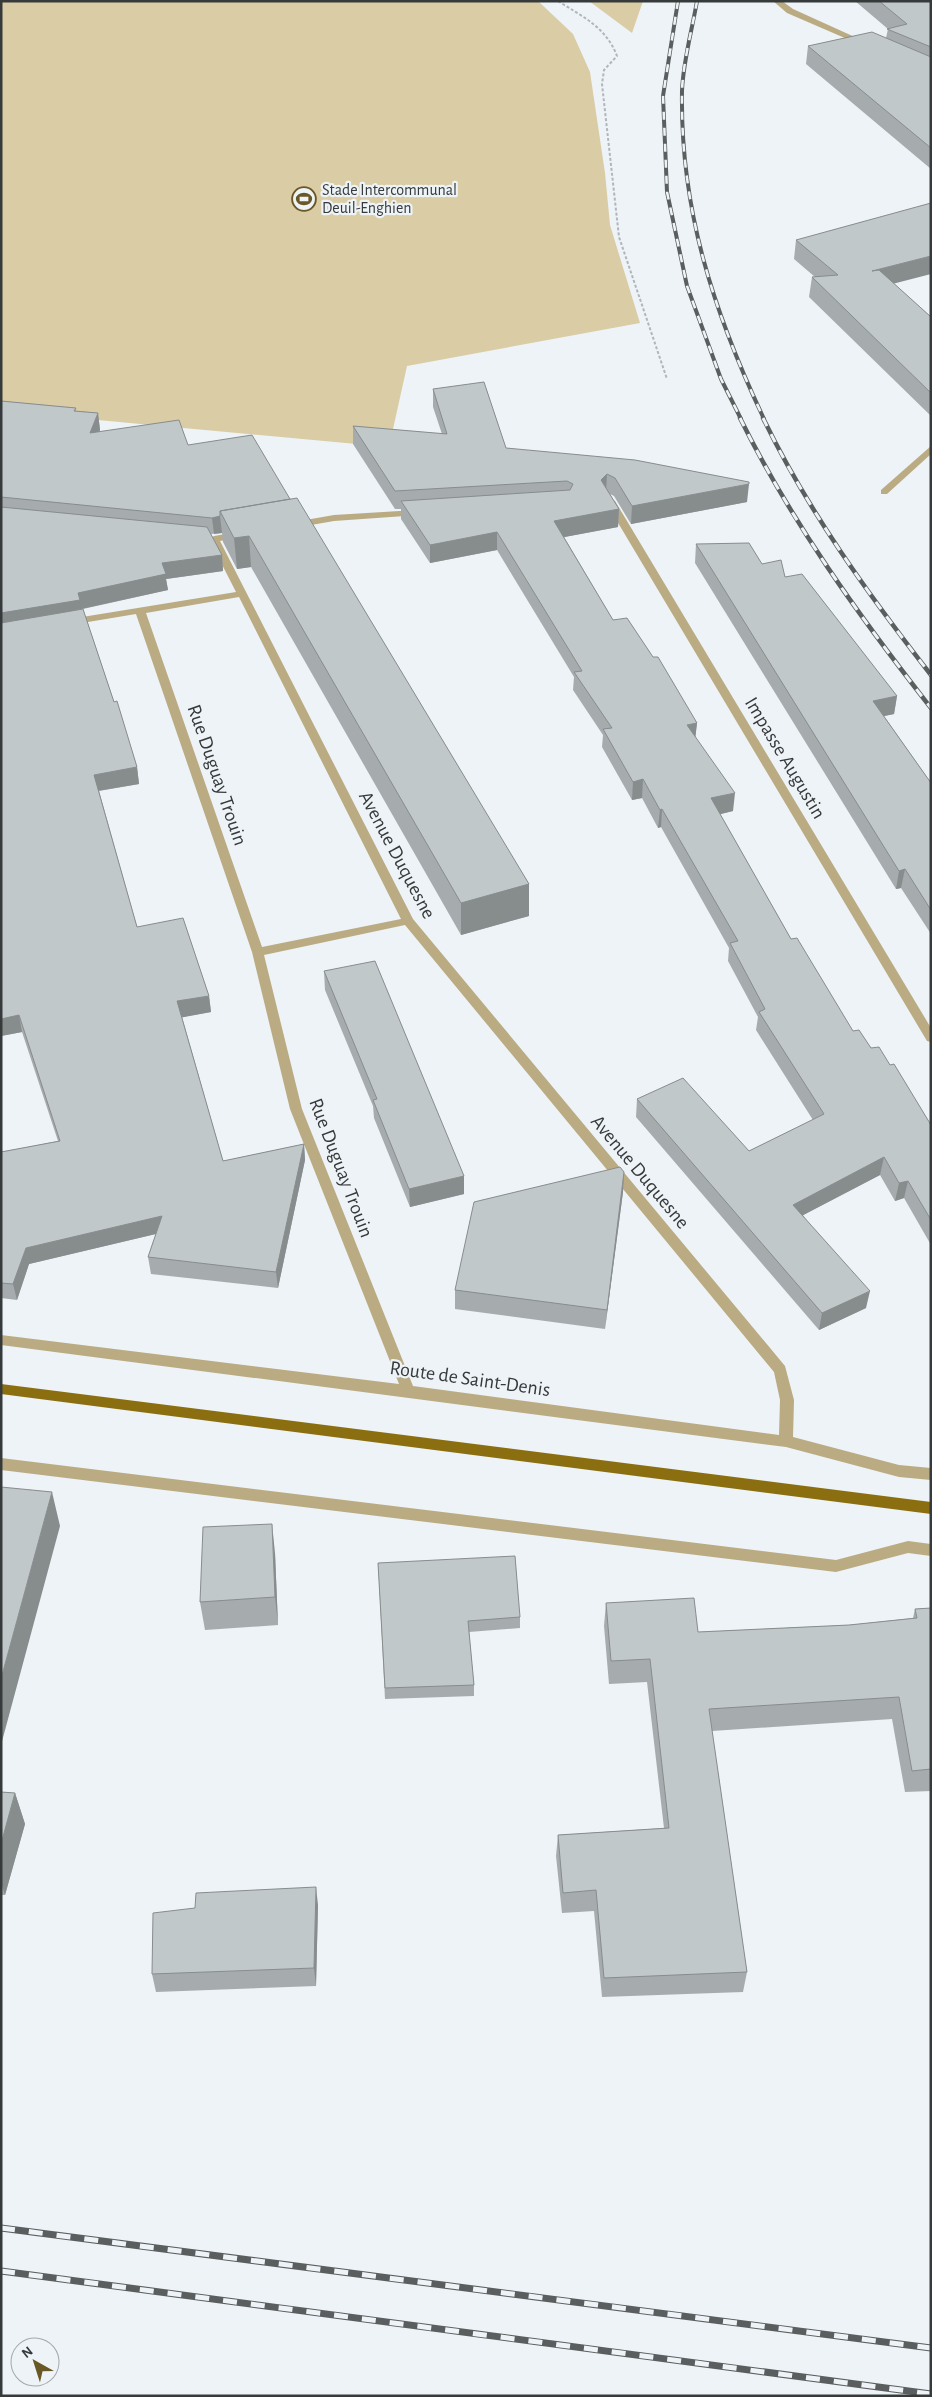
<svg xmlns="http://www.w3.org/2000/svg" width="932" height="2397" font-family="'Alegreya Sans',sans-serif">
<rect width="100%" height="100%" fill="#edf3f6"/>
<path fill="#dacca5" d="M1 1H538L573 34 590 72 605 173 610 225 640 323 407 366 389 447 1 411Z
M589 1H643L632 33Z"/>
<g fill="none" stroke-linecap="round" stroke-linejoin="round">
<path stroke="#b1b6b9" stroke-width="2" stroke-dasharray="3 2" stroke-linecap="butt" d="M558 1C583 17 606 27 617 56L604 70 602 84 619 237 667 379"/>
<path fill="#baab83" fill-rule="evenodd" d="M931 446V454L887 494H881V490Z"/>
<path fill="#baab83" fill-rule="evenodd" d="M773 1H782L793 9 868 43 861 45 787 13Z
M610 498 615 501 931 1028V1042L927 1041 605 501Z
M416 510 421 513 419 515 334 521 294 528 289 525 294 522 334 515Z
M238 532 243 535 241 537 220 541 413 919 785 1366 794 1400 793 1437 899 1465 931 1468V1480L899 1477 786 1447 1 1345V1335L399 1384 290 1109 252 952 136 614 70 625 65 622 70 619 236 592 209 539 214 536ZM239 597 401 919 262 947 146 613ZM405 925 774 1372 780 1400 779 1435 413 1386 302 1109 264 955Z
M1 1458 836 1560 908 1541 931 1544V1556L908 1553 836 1572 1 1470Z"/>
<path fill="#8a6e0f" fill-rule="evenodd" d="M1 1384 931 1502V1514L1 1394Z"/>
<g stroke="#5b5e5f" stroke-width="4">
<path id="rail-far2" d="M678 1 663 96 667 192 687 286 721 379 741 419
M697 1C692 30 683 62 682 91 680 210 714 313 764 419"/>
</g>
<g stroke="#5b5e5f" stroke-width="4.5">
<path id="rail-far1" d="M740 418C792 523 859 616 931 708
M763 418C808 511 868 594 931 675"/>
</g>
<g stroke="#5b5e5f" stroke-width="7">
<path id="rail" d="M1 2228 931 2348
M1 2271 931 2394"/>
</g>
<use href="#rail-far2" stroke="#edf3f6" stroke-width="2.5" stroke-dasharray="8" stroke-linecap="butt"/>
<use href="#rail-far1" stroke="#edf3f6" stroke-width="3" stroke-dasharray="9" stroke-linecap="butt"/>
<use href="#rail" stroke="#edf3f6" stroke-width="5" stroke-dasharray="14" stroke-linecap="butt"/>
</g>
<path fill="#a6acae" d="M855 1H931V169L806 64 808 46 886 38 888 29Z
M796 240 894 284 931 317V416L809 297 812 277H815L794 259Z
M433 389 506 448 747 502 631 524 614 496 610 494 619 509 618 527 564 537 613 620 697 723 695 737 733 811 720 814 791 939 853 1031 890 1065 931 1125V1245L904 1198 895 1201 880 1175 803 1215 866 1308 819 1330 636 1117 637 1099 749 1151 813 1120 756 1030 758 1017 728 961 729 948 661 827 658 828 642 798 632 800 602 747 603 735 573 690 574 677 497 550 430 563 401 519V509H395L353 444V426L442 434 433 407Z
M1 401 76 408V411L98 413 100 430 99 432 188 445 290 499 529 884V916L461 935 251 567 237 569 223 542 222 533 211 534 222 555 223 571 166 579 168 590 83 609 114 702 137 767 139 784 99 791 137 927 209 996 211 1012 182 1017 223 1161 304 1144 305 1160 278 1288 151 1274 148 1257 156 1234 29 1264 17 1300 1 1298V1152L58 1141 22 1032 1 1036Z
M696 544 762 564 785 577 897 696 894 714 884 716 931 783V934L901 888 896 889 695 563Z
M324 971 464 1176V1194L410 1207 374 1118 373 1106 325 990Z
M623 1192 605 1329 455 1309V1290Z
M275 1553 278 1625 205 1630 200 1602Z
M378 1563 520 1617V1628L469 1632 474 1685V1696L385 1699Z
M606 1603 698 1632 849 1625 913 1618 915 1609 931 1608V1791L905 1792 892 1719 712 1731 747 1972 743 1992 602 1997 594 1911 562 1913 556 1856 558 1835 664 1828 647 1682 609 1684 604 1626Z
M1 1792 15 1793 25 1824 5 1895H1Z
M318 1905 316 1986 156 1992 152 1974Z"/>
<path fill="#878c8d" d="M931 256V274L869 290 872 271Z
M98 413 100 430 92 450 90 433Z
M607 474 606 492 601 480Z
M749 484 747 502 631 524 632 506Z
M619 509 618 527 554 539V521Z
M220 516 222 533 214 534 212 518Z
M497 532V550L430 563V545Z
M249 536 251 567 237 569 234 538Z
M222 555 223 571 166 579 168 590 81 609 1 630V613L78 593 162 563Z
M897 696 894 714 870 719 873 701Z
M697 723 695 741 687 725Z
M137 767 139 784 97 791 94 775Z
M643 779 642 798 632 800 633 782Z
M735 793 733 811 709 817 711 798Z
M662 809 661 827 658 828 660 810Z
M905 869 901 888 896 889 899 871Z
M529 884V916L461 935V903Z
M209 996 211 1012 179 1018 177 1001Z
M19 1015 22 1032 1 1036V1019Z
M304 1144 305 1160 278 1288 276 1272Z
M884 1157 880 1175 790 1222 793 1205Z
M624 1172 623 1192 605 1329 607 1310Z
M464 1176V1194L410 1207 409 1189Z
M908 1181 904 1198 895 1201 899 1183Z
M162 1216 164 1232 29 1264 17 1300 13 1284 26 1248Z
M870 1291 866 1308 819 1330 822 1313Z
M52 1492 60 1526 1 1745V1679Z
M272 1524 275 1553 278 1625 275 1597Z
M15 1793 25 1824 5 1895 1 1883V1844Z
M316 1887 318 1905 316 1986 314 1968Z"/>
<path fill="#c1c8ca" stroke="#878c8d" d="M879 1H931V47L887 29 907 24Z
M872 32 931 57V148L808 46Z
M931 203V256L872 271 879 270 931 317V393L812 277 838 275 796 240Z
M484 382 506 448 635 460 749 482V484L632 506 615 478 607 474 601 480 619 509 554 521 613 620 627 618 653 657H658L697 723 687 725 735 793 711 798 791 939 797 938 853 1031 859 1030 871 1048 879 1047 890 1065 894 1064 931 1125V1220L908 1181 899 1183 884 1157 793 1205 870 1291 822 1313 637 1099 683 1078 749 1151 824 1114 759 1012 765 1009 730 943 738 941 662 809 660 810 643 779 633 782 603 729 612 728 574 672 582 671 497 532 430 545 401 501 570 490 573 484 567 481 395 491 353 426 447 434 433 389Z
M1 401 76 408 74 411 98 413 90 433 179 420 188 445 252 435 290 499 220 511V516L212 518 1 497Z
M297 498 529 884 461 903 249 536 234 538 220 511Z
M1 507 207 527 222 555 162 563 166 574 78 593 80 600 1 613Z
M749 543 762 564 781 560 785 577 802 574 897 696 873 701 931 783V910L905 869 899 871 696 544Z
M83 609 114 702 117 701 137 767 94 775 137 927 183 918 209 996 177 1001 223 1161 304 1144 276 1272 148 1257 162 1216 26 1248 13 1284 1 1283V1152L60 1141 19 1015 1 1019V623Z
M375 961 464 1176 409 1189 373 1100 377 1099 324 971Z
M620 1167 624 1172 607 1310 455 1290 474 1202Z
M1 1487 52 1492 1 1679Z
M272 1524 275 1597 200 1602 203 1527Z
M515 1556 520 1617 468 1621 474 1685 385 1688 378 1563Z
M694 1598 698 1632 849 1625 917 1618 915 1609 931 1608V1769L912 1771 899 1697 709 1709 747 1972 604 1978 596 1890 563 1893 558 1835 669 1828 650 1659 611 1661 606 1603Z
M1 1792 15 1793 1 1844Z
M316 1887 314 1968 152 1974 153 1913 195 1908 196 1893Z"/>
<defs>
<g id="stadium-ring" transform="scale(1.25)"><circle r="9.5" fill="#edf3f6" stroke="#695725" stroke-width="1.5"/><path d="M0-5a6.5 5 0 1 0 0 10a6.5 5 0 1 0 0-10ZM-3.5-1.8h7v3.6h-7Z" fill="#695725"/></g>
</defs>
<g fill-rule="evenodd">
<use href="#stadium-ring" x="304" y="199"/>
</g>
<g text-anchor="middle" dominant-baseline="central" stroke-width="4.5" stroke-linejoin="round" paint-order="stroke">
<g font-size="16" fill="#373a3b" stroke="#edf3f6" text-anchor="start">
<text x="322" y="190">Stade Intercommunal<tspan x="322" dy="18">Deuil-Enghien</tspan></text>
</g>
<g font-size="20" fill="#373a3b" stroke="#edf3f6">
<text transform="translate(785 758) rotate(59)">Impasse Augustin</text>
<text transform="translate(217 775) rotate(71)">Rue Duguay Trouin</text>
<text transform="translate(397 855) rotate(62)">Avenue Duquesne</text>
<text transform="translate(341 1168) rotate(69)">Rue Duguay Trouin</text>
<text transform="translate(640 1172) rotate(50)">Avenue Duquesne</text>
<text transform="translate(470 1379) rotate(8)">Route de Saint-Denis</text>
</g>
</g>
<rect width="932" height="2397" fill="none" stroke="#373a3b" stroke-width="5"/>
<g transform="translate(35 2362) rotate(321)"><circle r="24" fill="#edf3f6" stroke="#a4a9ab"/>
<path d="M0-4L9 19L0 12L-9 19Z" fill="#695725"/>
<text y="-8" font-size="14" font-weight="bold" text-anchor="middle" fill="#373a3b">N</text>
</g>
</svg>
